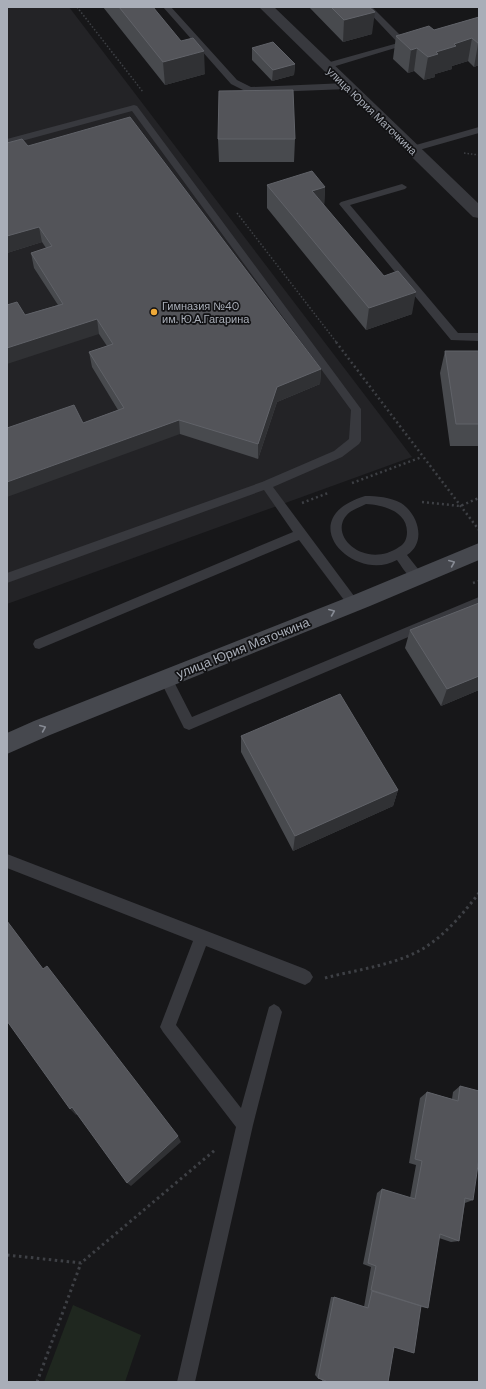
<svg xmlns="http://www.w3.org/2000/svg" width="486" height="1389" font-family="'DM Sans',sans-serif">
<rect width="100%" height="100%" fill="#171719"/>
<path fill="#232326" d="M7 7H69L412 457 7 604Z"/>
<path fill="#1f271f" d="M73 1305 141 1335 125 1382H44Z"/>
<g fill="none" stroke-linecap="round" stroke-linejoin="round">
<path stroke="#3e4045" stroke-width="1.5" stroke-dasharray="1.5 2" stroke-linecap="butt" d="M77 7 143 92
M464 153 479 155
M237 213 337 343"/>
<path stroke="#3e4045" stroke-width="2.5" stroke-dasharray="2 3" stroke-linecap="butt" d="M336 342 479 530
M352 483 422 457
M422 502 460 506 479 498
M302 503 328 493
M473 583 479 581"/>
<path stroke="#3e4045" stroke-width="3" stroke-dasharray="2.5 3.5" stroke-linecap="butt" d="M325 978C355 970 389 966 417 952 442 939 462 915 479 893
M7 1255 81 1263 215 1150
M37 1382 81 1263"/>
<path fill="#38393e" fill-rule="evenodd" d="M163 7H171L237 80 251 87 347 83 351 86 347 89 249 93 231 84Z
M364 7H372L406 41 411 40 415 42 329 68H323V64L398 43Z
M134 105 137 106 361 409V441L359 444 342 457 273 487 360 604 358 608 354 609 350 608 299 540 39 649 35 648 33 644 35 640 293 532 264 490 7 583V573L262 482 334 451 349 439 351 410 132 111 7 145V139Z
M479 127V133L412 152 407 149 409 147Z
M402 184 407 187 405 189 350 205 458 333H479V341L451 340 339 204 341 202Z
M365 496C377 496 390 497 401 503 418 514 427 542 407 555L422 574 424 577 422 580C411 584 403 568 397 560 354 584 290 519 365 496ZM366 504C383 505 407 511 407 532 407 538 405 544 399 547 364 571 324 533 350 512 354 509 361 507 366 504Z
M479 597V607L189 730 184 728 159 678 160 674 165 672 170 674 192 717Z
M7 854 305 969 310 972 313 977 310 982 305 985 206 946 176 1025 241 1108 269 1007 274 1004 279 1007 282 1012 253 1125 195 1382H177L236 1127 163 1032 160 1027 193 941 7 868Z"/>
<path fill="#38393e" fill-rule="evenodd" d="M259 7H274L479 204V218L473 217Z"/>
<path fill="#46484e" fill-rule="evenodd" d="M479 543V560L370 606 50 735 7 754V733L34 721 356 594Z"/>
</g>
<path fill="#484a4e" d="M103 7H153L205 74 165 85Z
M309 7H369L372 34 343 42Z
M479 17V65L474 67 468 61 452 66V69L435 74V77L424 80 414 71 408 73 393 59 396 36 434 30Z
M252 48 295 64 294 75 272 81 252 60Z
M218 139H295L294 162H219Z
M7 143 28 146 321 369 320 384 277 402 258 459 180 434 83 423 118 410 92 367 89 352 107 346 99 334 25 315 58 305 34 268 31 253 46 248 42 242 7 253Z
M267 185 325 187 324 206 412 314 366 330 267 208Z
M445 351H479V446H450L440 373Z
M479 603V690L441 706 405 648 410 630Z
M241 736 398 790 393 806 293 851 241 752Z
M460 1086 473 1200 465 1203 459 1241 451 1242 439 1238 428 1308 421 1307 394 1347 388 1382H322V1380L318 1378 315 1375 331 1297H334L364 1307 371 1267 363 1264 377 1193 382 1189 410 1198 416 1165 409 1163 420 1098 427 1092 452 1099 453 1092Z"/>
<path fill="#303134" d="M375 12 372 34 343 42 344 20Z
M472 38 468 61 452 66V69L435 74V77L424 80 428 57 436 52 454 44Z
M478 44H479V65L474 67Z
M417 48 414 71 408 73 411 50Z
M204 51 205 74 165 85 163 62Z
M295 64 294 75 272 81 273 70Z
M325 187 324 210 312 191Z
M39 227 42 242 7 253V236Z
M416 292 412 314 366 330 369 308Z
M97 319 99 334 7 364V348Z
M321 369 320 384 277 402 258 459V444L277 387Z
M179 420 180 434 7 497V482Z
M479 676V690L441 706 447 689Z
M398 790 393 806 293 851 295 836Z
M72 1107 79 1114 76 1115 70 1109Z
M178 1136 181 1142 131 1186 127 1183Z"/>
<path fill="#535459" stroke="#606268" d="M119 7H153L181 41 193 38 204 51 163 62Z
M331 7H369L375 12 344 20Z
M479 17V44L472 38 454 44 456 46 436 52 438 54 428 57 417 48 411 50 396 36 429 26 434 30Z
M273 42 295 64 273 70 252 48Z
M293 90 295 139H218L219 91Z
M130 117 321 369 277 387 258 444 179 420 7 482V428L74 405 83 423 124 408 89 352 113 344 97 319 7 348V305L17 302 25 315 63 304 31 253 52 246 39 227 7 236V212H8L7 211V143L22 139 28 146Z
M312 171 325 187 312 191 384 276 398 271 416 292 369 308 267 185Z
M445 351H479V424H456Z
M479 603V676L447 689 410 630Z
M340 694 398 790 295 836 241 736Z
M7 921 43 969 47 966 178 1136 127 1183 72 1107 70 1109 7 1021Z
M460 1086 479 1091V1158L473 1200 465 1198 459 1241 440 1234 428 1308 371 1290 376 1266 368 1263 382 1189 415 1199 422 1161 415 1159 427 1092 458 1101Z
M372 1291 421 1306 414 1353 394 1347 388 1382H326V1381L318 1378 334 1297 368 1308Z"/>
<defs><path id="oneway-chevron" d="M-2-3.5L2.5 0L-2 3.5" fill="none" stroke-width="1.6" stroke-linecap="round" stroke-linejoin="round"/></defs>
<g stroke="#868a93">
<use href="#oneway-chevron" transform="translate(452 563) rotate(-23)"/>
<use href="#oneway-chevron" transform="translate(332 612) rotate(-22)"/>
<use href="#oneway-chevron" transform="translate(43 728) rotate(-23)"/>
</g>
<circle fill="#efa938" stroke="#121214" stroke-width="1.5" cx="154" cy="312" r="4"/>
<g text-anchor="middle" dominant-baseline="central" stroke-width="3.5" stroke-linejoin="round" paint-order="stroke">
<g font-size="11" fill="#a9aeb8" stroke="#121214">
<text transform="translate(372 111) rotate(44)">улица Юрия Маточкина</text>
</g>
<g font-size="11" fill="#a9aeb8" stroke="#121214" text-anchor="start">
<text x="162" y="306">Гимназия №40<tspan x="162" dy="13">им. Ю.А.Гагарина</tspan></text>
</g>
<g font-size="13" fill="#a9aeb8" stroke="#121214">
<text transform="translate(243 648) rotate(-22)">улица Юрия Маточкина</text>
</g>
</g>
<rect width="486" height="1389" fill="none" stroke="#a9aeb8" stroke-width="16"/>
</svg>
